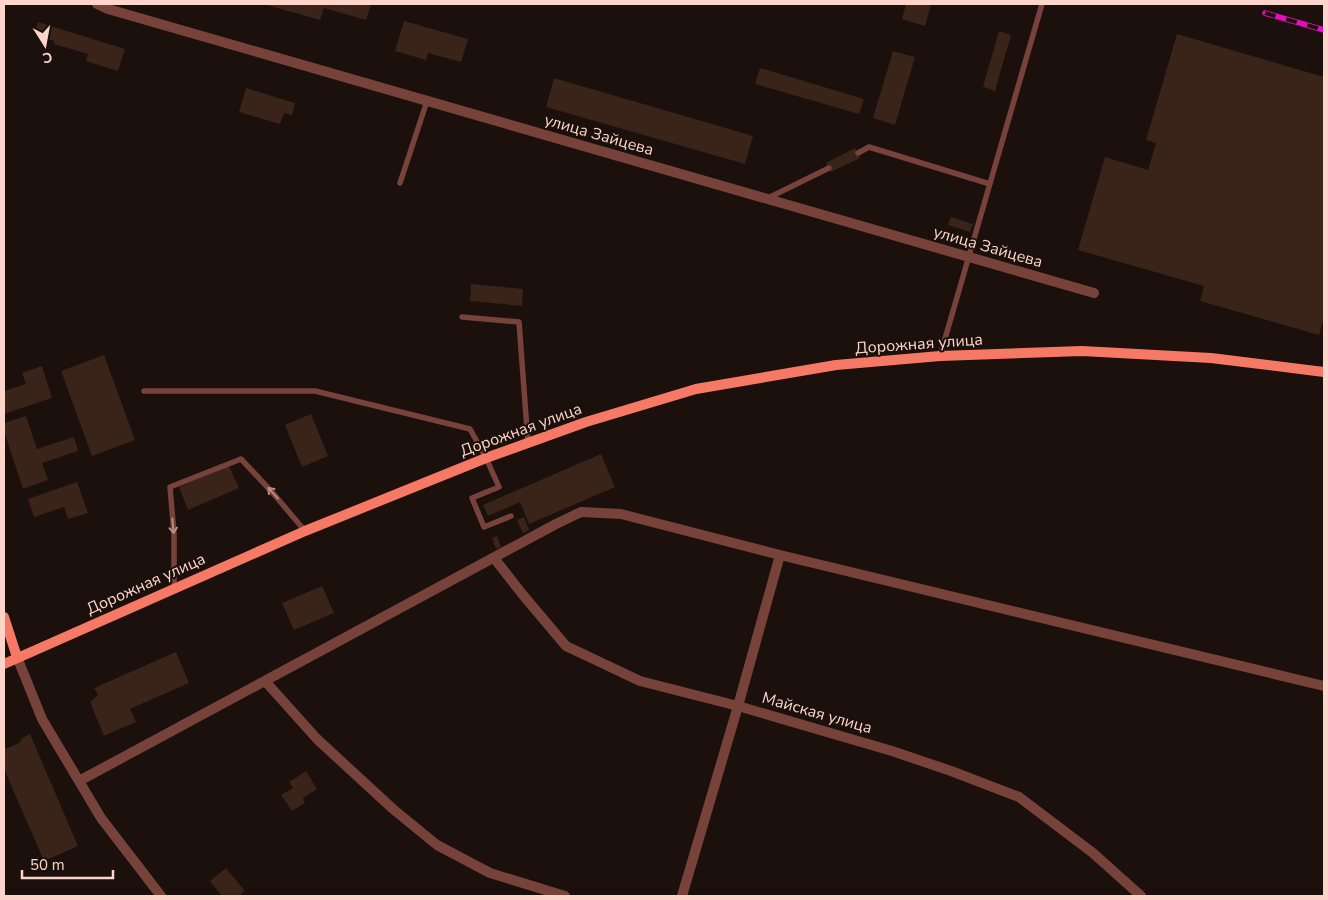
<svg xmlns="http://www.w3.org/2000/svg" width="1328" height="900" font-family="'Nunito Sans',sans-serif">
<rect width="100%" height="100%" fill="#1b100c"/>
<path fill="#3a2319" d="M263 4H371L366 20 324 8 320 20Z
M906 4H931L925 26 902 19Z
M404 21 468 39 461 62 428 53 426 60 395 51Z
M38 22 125 49 118 71 86 61 88 54 54 44V41L34 35Z
M999 31 1011 35 995 91 983 87Z
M1177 34 1324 77V321H1323L1319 335 1200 301 1204 286 1078 250 1105 157 1148 170 1156 143 1146 140Z
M893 51 915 57 895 125 873 118Z
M760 68 864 99 859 114 755 84Z
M554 78 753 136 745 164 546 107Z
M246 88 295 103 292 115 284 113 280 124 239 112Z
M855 148 860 158 831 172 826 163Z
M951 217 973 224 970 232 948 225Z
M471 284 523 289 522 306 470 301Z
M104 355 135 440 92 456 61 371Z
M42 366 52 398 4 414V391L26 384 22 373Z
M311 414 328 456 302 467 285 425Z
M26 416 37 449 74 437 78 451 42 463 48 480 23 489 4 431V423Z
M601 454 615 487 529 524 520 502 488 516 483 505Z
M229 466 239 488 188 510 179 487Z
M77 482 88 513 68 519 64 507 34 517 28 499Z
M524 517 529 530 523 533 517 520Z
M497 536 501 547 496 549 492 538Z
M322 586 334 613 294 630 282 603Z
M176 652 189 683 130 709 136 722 104 736 90 702 98 695 94 688Z
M30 734 78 846 44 861 4 769V747L8 748 19 743 22 738Z
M306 771 317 789 303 798 305 803 292 811 281 795 293 788 289 782Z
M226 868 245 891 239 896H222L210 881Z"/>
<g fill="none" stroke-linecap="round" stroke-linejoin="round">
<path stroke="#77423a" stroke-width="5.5" d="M858 153 869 147 990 184
M400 183 427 101
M768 198 829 168
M462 317 519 322 528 443
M940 356 1042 4
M144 391H315L470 429 486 458 499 487 472 498 484 527 511 516
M174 588V534L170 487 241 459 272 492 305 531"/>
<path stroke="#77423a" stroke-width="10" d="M97 4 108 9 1094 293
M494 558 523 595 566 646 640 681 738 706 892 751 951 771 1019 797 1093 853 1141 896
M17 657 42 719 101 818 161 896
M265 681 317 739 393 809 437 845 490 873 565 896
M79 781 556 524 581 512 621 514 780 555 1324 686
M682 896 738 706 780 555"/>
<path stroke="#f67966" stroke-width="10" d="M4 617 17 657
M4 664 305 531 486 458 586 422 696 389 836 365 940 356 1082 351 1211 358 1324 372"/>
<g stroke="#e30eb7" stroke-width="5.5">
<path id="rail" d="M1265 13 1324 30"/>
</g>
<use href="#rail" stroke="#1b100c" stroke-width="4" stroke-dasharray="11" stroke-linecap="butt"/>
</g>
<defs><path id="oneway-shaft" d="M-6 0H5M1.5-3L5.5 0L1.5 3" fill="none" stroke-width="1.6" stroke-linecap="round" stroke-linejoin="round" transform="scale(1.25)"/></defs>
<g stroke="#ba8b82">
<use href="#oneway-shaft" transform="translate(273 493) rotate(-132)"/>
<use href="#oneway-shaft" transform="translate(173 526) rotate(85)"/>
</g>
<g text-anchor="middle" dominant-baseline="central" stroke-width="4" stroke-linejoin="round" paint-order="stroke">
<g font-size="16" fill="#fcd4c9" stroke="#1b100c">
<text transform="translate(599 135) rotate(16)">улица Зайцева</text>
<text transform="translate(988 247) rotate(16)">улица Зайцева</text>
<text transform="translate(919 344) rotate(-4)">Дорожная улица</text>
<text transform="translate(521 430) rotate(-20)">Дорожная улица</text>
<text transform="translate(146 584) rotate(-24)">Дорожная улица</text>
<text transform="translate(817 713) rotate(16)">Майская улица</text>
</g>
</g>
<rect width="1328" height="900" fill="none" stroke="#fcd4c9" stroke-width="10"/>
<g transform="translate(45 45) rotate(169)" stroke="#1b100c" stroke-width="4" paint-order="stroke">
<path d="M0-4L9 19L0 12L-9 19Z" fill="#fcd4c9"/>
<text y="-8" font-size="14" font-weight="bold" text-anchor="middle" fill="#fcd4c9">С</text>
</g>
<path d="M22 870v8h91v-8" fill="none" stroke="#fcd4c9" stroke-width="2.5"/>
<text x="30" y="870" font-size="15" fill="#fcd4c9" stroke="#1b100c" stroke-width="4" paint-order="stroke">50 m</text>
</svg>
